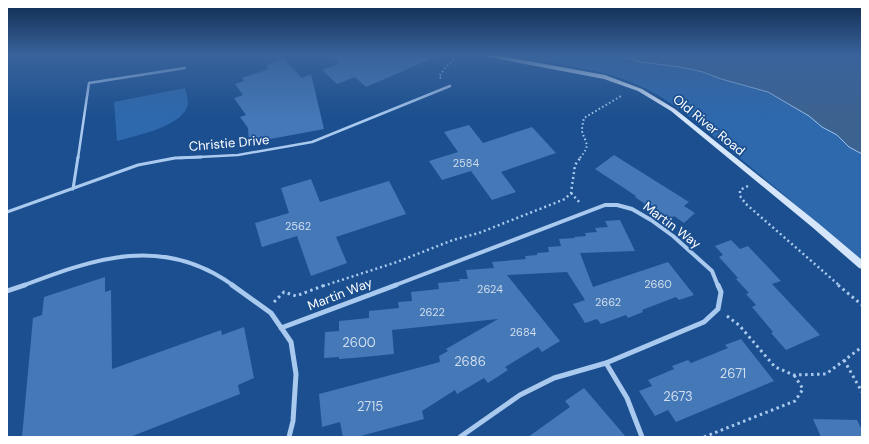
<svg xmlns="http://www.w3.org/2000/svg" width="869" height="444" font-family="'DM Sans',sans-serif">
<rect width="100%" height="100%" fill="#1b4f8f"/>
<path fill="#2e69ad" d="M514 55H619L703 72 721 79 768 92 809 116 822 127 837 135 849 147 862 154V262C818 224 774 186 730 150 701 126 672 100 638 85 599 67 555 66 514 55Z
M185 88C186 92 188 99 188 103 186 126 135 136 117 141L114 102Z"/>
<path fill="#3c6290" stroke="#9cc4f0" d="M619 55H862V154L849 147 837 135 822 127 809 116 768 92 721 79 703 72 680 67 641 62Z"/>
<path fill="#4478b7" d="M330 55H440L366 87 355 77 337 84 322 70 340 63Z
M284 59 302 78 311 74 324 129 249 143 248 128 240 117 246 115 234 98 243 95 235 84 244 81 242 78 269 69 266 65Z
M469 125 483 143 532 127 556 153 501 172 516 192 492 200 471 171 442 180 429 161 458 152 444 132Z
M614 155 689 202 684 206 695 213 684 223 674 216 671 219 649 204 648 206 635 197 636 196 595 169Z
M311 179 320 202 389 181 406 214 336 237 347 263 311 276 297 236 262 247 255 223 289 213 281 188Z
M620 220 635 251 580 253 593 287 668 262 694 295 679 300 676 297 642 310 643 312 628 318 626 315 601 324 597 319 585 323 573 304 585 300 567 272 507 275 560 341 542 352 538 347 505 367 508 370 488 383 484 378 457 394 455 390 422 411 424 419 357 437H343L340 422 322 427 319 394 440 362 439 356 448 351 446 349 498 319 392 330 394 354 353 358 339 359V357L324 358 325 332 339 331V321L369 318V311L399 308 398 302 412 301 411 292 439 289 438 283 460 281 459 279H468L466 270 494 268 492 262 526 259 525 256 537 255V253L549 252 548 247 561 246 559 239 575 238 574 237 586 236 585 233 597 232 595 228 608 227 605 221Z
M731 240 740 249 748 246 781 281 772 284 820 335 786 350 771 333 773 332 752 307 756 305 746 294 749 293 736 279 738 278 719 257 723 255 715 246Z
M105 277V292L111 290 112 369 221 330 222 335 244 327 254 378 238 385 240 394 130 437H22L33 318 42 315 44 297Z
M741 339 774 381 676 422 668 410 655 416 639 391 652 386 648 380 674 369 672 366 688 360 691 363 728 348 725 345Z
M584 388 626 437H528L570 407 565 401Z
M813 419 857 420 862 430V437H821Z"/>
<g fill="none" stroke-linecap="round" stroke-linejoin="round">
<path stroke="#a9c9ee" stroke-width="2" stroke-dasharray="1.5 2.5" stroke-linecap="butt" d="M441 78 439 77 444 69 458 55
M580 158C591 144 586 145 582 131 582 127 583 122 584 118L621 96"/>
<path stroke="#a9c9ee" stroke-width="2.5" stroke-dasharray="2 3" stroke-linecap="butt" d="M748 186 740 190V196L746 204 840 286
M571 193 580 203
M323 286 397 262 453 240 479 233 565 199 571 193 575 165 581 157"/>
<path stroke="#a9c9ee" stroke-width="3" stroke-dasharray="2.5 3.5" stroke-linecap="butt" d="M838 285 862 305
M274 302 284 292 296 296 325 285
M727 316 739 325 775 367 794 375 826 374 862 347
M844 360 862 392
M704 437 795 401 803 389 794 375"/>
<path stroke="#a9c9ee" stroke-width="2.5" d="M78 158 89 83 185 68
M180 158 238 155 312 142 450 86"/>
<path stroke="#a9c9ee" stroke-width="3" d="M73 189 78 157
M7 212 138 165 175 158 201 157"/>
<path stroke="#a9c9ee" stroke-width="4" d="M22 286C96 258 163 234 234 286
M393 286 605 205H617L632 209 651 220 673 236 712 271 718 286"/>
<path stroke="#a9c9ee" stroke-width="5" d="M232 285 271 313 291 342 296 374 293 421 289 437
M7 291 25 285
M281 328 396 285
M606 363 627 398 642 437
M460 437 520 395 554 378 606 363 704 322 718 309 721 292 718 285"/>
<path fill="#d6e6fa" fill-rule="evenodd" d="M486 55H496L605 75 642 89 675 109 818 223 862 260V269L859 268 812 227 671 111 638 91 604 79 489 57Z"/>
</g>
<linearGradient id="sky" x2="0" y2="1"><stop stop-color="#0f2b4f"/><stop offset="0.47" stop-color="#39639b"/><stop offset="1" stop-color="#39639b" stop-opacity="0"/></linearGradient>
<rect width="869" height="117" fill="url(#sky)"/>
<g text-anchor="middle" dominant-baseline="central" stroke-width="3.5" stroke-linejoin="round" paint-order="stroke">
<g font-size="11" fill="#d0dded">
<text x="466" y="163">2584</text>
<text x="298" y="226">2562</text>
<text x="658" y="284">2660</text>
<text x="490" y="289">2624</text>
<text x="608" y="302">2662</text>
<text x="432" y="312">2622</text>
<text x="523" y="332">2684</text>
</g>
<g font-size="13" fill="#fff" stroke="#1b4f8f">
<text transform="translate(709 125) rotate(39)">Old River Road</text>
<text transform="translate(229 143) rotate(-5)">Christie Drive</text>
<text transform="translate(672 225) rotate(37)">Martin Way</text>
<text transform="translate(340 294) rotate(-21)">Martin Way</text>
</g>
<g font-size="13" fill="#d0dded">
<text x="359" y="342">2600</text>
<text x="470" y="361">2686</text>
<text x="733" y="373">2671</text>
<text x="678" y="396">2673</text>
<text x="370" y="406">2715</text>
</g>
</g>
<rect width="869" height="444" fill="none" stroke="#ffffff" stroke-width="16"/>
</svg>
